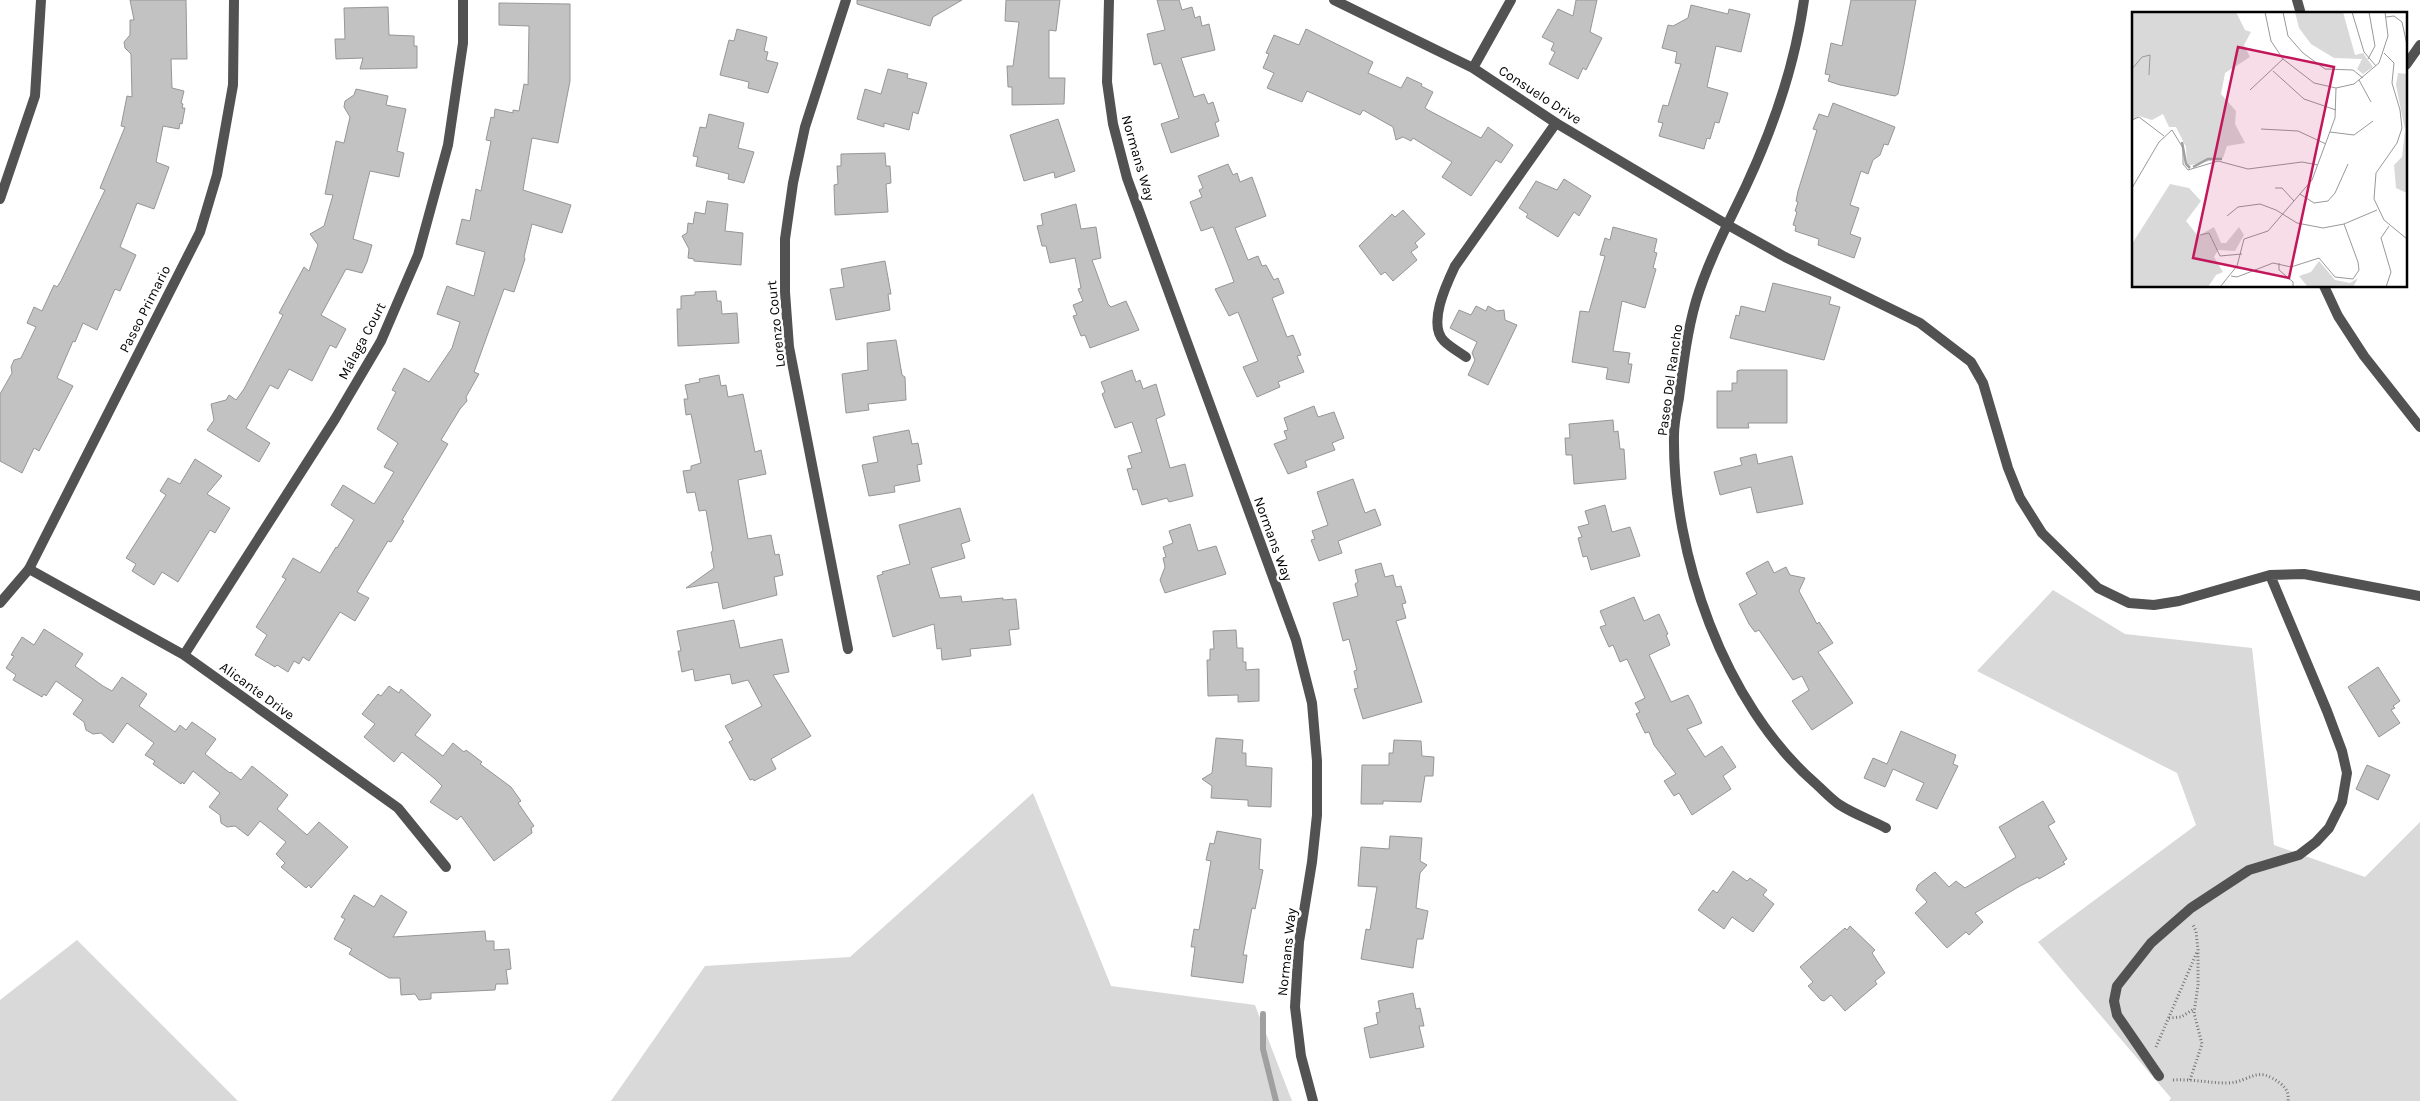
<svg xmlns="http://www.w3.org/2000/svg" width="2420" height="1101" font-family="Karla,sans-serif">
<rect width="100%" height="100%" fill="#fff"/>
<path fill="#d9d9d9" d="M2053 590 2125 634 2252 648 2274 845 2365 877 2420 822V1101H2169L2171 1098 2038 942 2196 825 2177 773 1977 671Z
M1033 793 1111 986 1255 1005 1292 1101H611L705 966 850 957Z
M77 940 238 1101H0V1000Z"/>
<g fill="none" stroke-linecap="round" stroke-linejoin="round">
<path stroke="#a0a0a0" stroke-width="6" d="M1263 1014V1049L1276 1101"/>
</g>
<path fill="#c2c2c2" stroke="#969696" d="M130 0H186L187 59H171L172 88 184 91 181 103 183 104 182 108H185L182 124 180 123 179 129 163 126 156 162 169 167 154 209 137 203 120 247 136 255 120 291 115 289 97 330 83 323 75 342 73 341 57 378 73 386 39 451 34 448 22 473 0 461V394L12 373 11 367 14 360 21 358 36 327 27 323 34 307 42 311 54 285 57 287 61 281 105 190 100 188 125 127 121 126 127 96 132 97 131 54 125 48 124 42 130 35V20H134Z
M857 0H962L933 17 930 26 857 4Z
M1006 0H1060L1056 31 1049 30V78H1065L1064 104 1012 105V87H1008L1007 66H1013L1019 22 1005 21Z
M1157 0H1179L1182 10 1192 7 1195 18 1200 16 1202 26 1209 24 1215 50 1181 58 1194 97 1204 94 1208 104 1213 102 1219 121 1215 123 1219 136 1171 153 1161 124 1179 118 1178 115 1161 63 1154 65 1147 34 1165 30Z
M1576 0H1597L1590 32 1602 38 1586 70 1583 68 1578 79 1549 64 1555 52 1551 50 1554 43 1542 37 1558 9 1573 16Z
M1851 0H1916L1904 65 1898 94 1895 96 1840 85 1828 81 1830 75 1825 74 1831 43 1842 46Z
M499 3 570 4V81L558 143 532 138 523 190 571 205 562 233 532 224 524 257 525 259 514 292 504 289 474 372 479 374 466 397 467 401 460 409 441 440 448 444 402 520 404 521 391 542 388 541 357 592 369 598 355 621 340 612 309 661 303 657 299 664 294 661 288 672 277 665 275 667 255 655 267 635 256 627 286 579 282 577 293 558 320 573 336 547 337 548 354 520 331 505 343 485 374 504 383 490 394 472 384 467 398 443 377 429 396 392 392 390 404 368 429 382 452 348 460 322 437 314 447 286 474 296 485 252 456 244 462 219 470 221 476 189 481 191 491 141 486 140 491 117 494 118 495 109 513 113V110L519 111 524 84 528 85 529 26 499 25Z
M1691 5 1728 14 1729 9 1750 14 1741 52 1716 46 1707 87 1728 93 1719 123 1715 122 1710 139 1707 138 1704 149 1659 136 1663 123 1658 122 1663 105 1668 106 1681 64 1675 63 1677 52 1662 48 1668 25 1673 26 1688 18Z
M388 7 389 35 414 36V46H417V68L360 69 363 58 336 59 335 39H345L344 8Z
M737 29 767 37 764 51 768 52 766 60 778 63 768 93 748 88 749 82 720 75 729 40 734 41Z
M1306 29 1373 62 1368 73 1401 88 1407 77 1422 84 1421 86 1433 92 1425 108 1428 110 1481 138 1488 127 1513 145 1501 163 1496 160 1471 196 1442 177 1452 162 1413 138 1411 141 1403 137 1396 140 1393 127 1363 110 1360 115 1307 91 1302 102 1267 88 1274 73 1263 68 1269 54 1266 53 1274 35 1299 45Z
M888 69 908 74 907 78 927 83 918 114 913 112 909 130 884 123V127L857 119 865 89 881 94Z
M356 89 388 96 386 105 406 109 397 151 404 153 399 177 370 171 353 239 372 245 367 262 362 273 346 269 321 315 346 329 336 348 330 345 312 381 289 369 278 389 270 385 246 428 270 443 259 462 207 430 214 420 211 404 226 400 229 395 236 400 244 389 283 315 279 313 304 267 309 271 318 245 310 234 324 226 333 195 325 194 336 141 344 143 350 117 344 107 345 101 354 95Z
M1833 103 1895 127 1888 145 1884 144 1880 155 1873 160 1868 174 1861 171 1850 205 1859 208 1850 234 1861 238 1854 258 1818 245 1819 239 1795 231 1796 226 1793 225 1797 212 1795 211 1798 202 1796 201 1798 191 1817 130 1813 129 1819 114 1828 117Z
M709 114 744 123 738 148 754 152 744 183 728 179 729 174 696 166 698 157 693 156 700 127 706 128Z
M1058 119 1075 171 1055 178 1054 172 1024 181 1010 135Z
M885 153 886 166H890L891 183 886 184 888 212 835 215 834 185 838 184 837 166H841V154Z
M1228 164 1233 175 1237 173 1240 182 1252 177 1266 216 1235 228 1248 260 1258 256 1262 266 1266 265 1274 280 1278 278 1284 293 1272 298 1287 337 1293 335 1301 355 1297 356 1304 372 1278 382 1280 387 1257 397 1243 367 1258 361 1238 312 1229 316 1215 289 1234 282 1229 268 1213 227 1201 231 1190 202 1202 197 1199 190 1203 188 1198 176Z
M1564 179 1591 196 1579 216 1574 212 1558 237 1526 217 1528 214 1519 208 1536 181 1557 190Z
M707 201 728 204 725 231 743 233 741 265 694 261V259L688 258 689 249 682 236 687 233 688 223 693 224 695 212 705 214Z
M1076 204 1081 229 1096 227 1101 258 1092 260 1108 304 1111 307 1126 301 1139 330 1090 348 1085 335 1081 336 1073 316 1077 315 1073 305 1083 301 1078 289 1081 288 1075 258 1050 263 1046 246H1042L1037 226 1043 225 1041 214Z
M1403 210 1425 234 1415 243 1418 247 1411 252 1417 260 1393 281 1385 272 1381 275 1359 246 1392 214 1395 217Z
M1613 227 1657 239 1654 252 1657 253 1653 268 1656 269 1645 308 1622 301 1613 351 1630 353 1628 364H1632L1629 383 1606 379 1608 368 1572 362 1580 311 1589 312 1605 256 1600 255 1605 238 1610 240Z
M885 261 891 294H888L890 310 836 320 830 289 844 287 841 269Z
M1773 283 1831 297 1829 304 1840 307 1824 360 1730 338 1736 315 1739 316 1741 306 1765 312Z
M716 291 717 301H721L722 314 737 313 739 343 678 346 677 309H681V296L695 295V292Z
M1476 306 1486 311 1488 306 1497 311 1504 310 1505 320 1517 325 1488 385 1468 375 1475 360 1472 353 1477 342 1450 328 1459 310 1471 315Z
M896 340 902 375 905 377 906 400 868 404 869 410 846 413 842 374 868 370 867 343Z
M1132 370 1136 382 1140 380 1143 389 1156 384 1165 415 1156 419 1170 468 1185 464 1193 496 1169 502 1167 498 1142 505 1137 489 1133 490 1127 469 1132 468 1128 456 1142 452 1132 422 1115 428 1102 394 1105 392 1101 382Z
M1740 370H1787V423H1748L1749 428H1717V391H1732V383H1737V371Z
M719 375 721 386 726 385 728 397 743 394 755 452 761 450 766 474 738 480 748 539 771 535 775 555 779 554 783 575 774 577 777 595 723 609 718 582 686 588 714 568 711 552 713 551 706 510 699 511 695 492 687 493 683 471 691 470V466L701 463 691 414 686 415 684 399H688L685 385 700 382 699 379Z
M1314 406 1318 417 1334 412 1344 438 1332 443 1335 450 1305 461 1307 467 1288 474 1274 444 1287 439 1284 431 1288 430 1284 418Z
M1613 420 1614 432 1618 431 1620 449H1624L1626 479 1574 484 1572 455H1566L1565 438H1570L1569 424Z
M909 430 912 444 918 443 922 464 917 465 920 481 894 486 895 492 869 496 862 465 878 462 873 437Z
M1756 454 1758 464 1792 456 1803 504 1757 513 1751 487 1720 495 1714 472 1742 465 1740 458Z
M195 459 222 476 207 494 230 508 215 533 210 530 178 582 162 572 154 585 132 571 136 564 126 558 166 495 160 491 168 478 180 484Z
M1353 479 1365 513 1375 509 1381 525 1338 541 1342 553 1319 561 1311 540 1315 539 1312 531 1328 525 1317 492Z
M1605 505 1612 532 1630 527 1640 556 1591 570 1587 556 1583 557 1578 538 1582 537 1578 527 1589 524 1585 511Z
M960 508 970 541 961 544 965 558 931 568 940 598 961 596 962 602 1003 598V600L1016 599 1019 629 1009 630 1011 645 970 649 971 656 942 660 941 648 937 649 934 624 893 637 877 576 883 574 882 572 910 564 899 525Z
M1190 524 1198 551 1216 546 1226 574 1165 593 1160 580 1165 567 1163 558 1166 557 1163 547 1173 543 1169 531Z
M1768 561 1774 573 1786 567 1790 575 1805 578 1799 591 1817 624 1819 622 1833 643 1818 652 1853 703 1812 730 1792 701 1809 690 1802 676 1793 680 1759 630 1755 632 1749 624 1739 604 1757 594 1746 573Z
M1381 563 1385 577 1393 575 1396 587 1401 586 1406 603 1402 604 1406 618 1396 621 1422 702 1363 719 1354 689 1358 688 1354 671 1357 670 1349 639 1343 641 1333 603 1358 596 1355 584 1358 582 1355 570Z
M1634 597 1644 621 1659 614 1668 634 1666 635 1670 645 1649 655 1671 702 1688 695 1692 702 1702 723 1687 729 1705 757 1722 746 1736 767 1723 776 1731 789 1692 815 1679 793 1674 796 1664 781 1676 774 1654 745 1649 732 1645 733 1636 714 1640 712 1635 703 1645 698 1627 659 1620 662 1613 645 1609 647 1600 627 1606 625 1600 611Z
M734 620 740 648 782 639 789 672 773 675 811 736 771 759 776 769 754 781 753 779 750 780 729 742 733 740 725 726 762 706 748 680 732 684 730 674 695 681 693 669 682 672 678 651H681L677 631Z
M44 629 83 654 75 666 103 686 112 691 122 677 147 694 139 706 175 732 180 725 186 730 192 722 216 739 205 754 230 773 231 772 241 780 252 766 288 795 277 809 307 835 319 822 348 847 311 888 309 885 306 888 281 867 285 863 276 854 286 842 260 821 248 836 235 826 227 827 221 823 220 815 209 807 220 793 193 771 184 784 182 782 181 784 153 764 155 761 145 755 154 743 127 723 113 743 101 733 93 734 86 730 84 722 73 714 83 700 56 681 46 696 44 694 42 697 13 680 16 675 6 668 14 656 11 655 22 637 34 645Z
M1236 630 1237 648H1243V662H1246V670L1259 669V701L1238 702V695L1208 696 1207 660H1210V649H1214L1213 631Z
M2378 667 2400 701 2393 706 2395 708 2391 710 2400 723 2379 737 2348 687Z
M389 686 399 693 401 689 431 715 415 735 443 756 453 743 464 752 466 750 482 762 480 764 511 787 521 801 518 803 534 826 531 828 532 833 494 861 461 816 457 820 430 802 442 786 435 779 402 752 394 762 364 737 375 724 362 714 378 694 381 696Z
M1901 731 1956 755 1953 764 1958 766 1937 809 1916 800 1924 783 1893 769 1885 787 1864 778 1873 758 1887 764Z
M1216 738 1243 740 1242 753H1246V766L1272 768 1271 807 1248 806V800L1211 798 1212 786 1202 779 1212 773Z
M1394 740 1421 741 1422 756 1434 757 1433 776H1425L1421 802 1383 801V804H1361L1362 765H1389V753H1393Z
M2367 765 2390 775 2378 800 2356 789Z
M2043 801 2055 822 2048 826 2067 859 2063 862 2065 864 2039 879 2038 877 2020 886 1975 913 1983 922 1969 935 1966 932 1947 948 1915 913 1927 902 1916 890 1918 885 1935 872 1949 887 1956 881 1965 888 2016 857 1999 827Z
M1217 831 1261 839 1259 869 1263 870 1255 909 1252 908 1243 955H1247L1243 983 1191 976 1195 947H1191L1194 929 1199 930 1211 861 1206 860 1210 843 1214 844Z
M1390 836 1422 838 1420 861 1427 865 1420 873 1416 908 1428 911 1423 939H1417L1413 968 1361 959 1366 929 1370 930 1377 887 1358 886 1361 847 1389 849Z
M1733 871 1747 881 1750 878 1767 890 1763 895 1774 904 1753 932 1732 917 1724 929 1698 910 1713 890 1717 893Z
M354 895 374 907 381 895 407 912 393 937 485 931 486 941H494V950L509 949 511 969 506 970 508 984H496L495 990 431 993V999L419 1000 415 994 401 995 400 978H389L349 954 352 949 334 939 345 919 341 917Z
M1850 926 1875 950 1872 953 1885 973 1875 981 1877 984 1845 1011 1831 995 1824 1001 1821 1000 1808 986 1813 982 1800 967 1845 928 1847 930Z
M1413 993 1416 1009 1420 1008 1424 1026H1419L1424 1047 1370 1058 1364 1028 1378 1024 1376 1013 1380 1012 1378 1001Z"/>
<g fill="none" stroke-linecap="round" stroke-linejoin="round">
<path stroke="#747474" stroke-width="3" stroke-dasharray="1 2.5" stroke-linecap="butt" d="M2169 1018 2181 1017 2194 1009
M2156 1047 2197 952
M2173 1080C2192 1079 2209 1083 2228 1083 2251 1082 2256 1064 2281 1084 2287 1089 2289 1094 2288 1101
M2190 1080 2202 1044 2194 1013 2198 985V950L2196 931 2193 925"/>
<path stroke="#525252" stroke-width="10" d="M2297 0 2301 14
M2406 65 2420 45
M1726 224 1785 257 1920 323 1971 362 1983 383 2008 468 2020 498 2042 533 2098 588 2129 603 2154 605 2179 601 2270 575 2304 574 2420 596
M2324 286 2338 316 2364 356 2420 427
M1466 357C1459 352 1450 347 1444 341 1427 324 1447 283 1455 266L1556 123
M2159 1076 2117 1015 2114 1001 2117 986 2151 943 2191 908 2249 870 2299 855 2316 842 2329 828 2342 802 2347 773 2342 751 2327 711 2270 575"/>
<path stroke="#525252" stroke-width="10" d="M846 0 805 127 793 183 785 239V292L789 347 848 649
M1109 0 1107 82 1113 124 1127 178 1296 640 1312 703 1317 761V815L1312 862 1299 942 1295 1007 1301 1056 1313 1101
M1334 0 1473 68 1556 123 1726 224
M1804 0C1795 65 1774 126 1746 186 1728 224 1708 261 1696 301 1687 332 1683 366 1679 398 1677 410 1674 422 1674 435 1672 554 1724 704 1815 783 1823 790 1831 799 1840 805 1854 814 1871 820 1886 828
M1473 68 1511 0
M0 199 35 96 41 0
M29 569 184 655 398 808 446 867
M184 655 335 419 381 341 418 255 448 145 463 43V0"/>
<path stroke="#525252" stroke-width="10" d="M0 603 29 569 200 232 217 175 233 85 234 0"/>
</g>
<g text-anchor="middle" dominant-baseline="central" stroke-width="5" stroke-linejoin="round" paint-order="stroke">
<g font-size="14" fill="#000" stroke="#fff">
<text transform="translate(1540 95) rotate(33)">Consuelo Drive</text>
<text transform="translate(1138 158) rotate(74)">Normans Way</text>
<text transform="translate(145 309) rotate(-63)">Paseo Primario</text>
<text transform="translate(776 324) rotate(-96)">Lorenzo Court</text>
<text transform="translate(362 341) rotate(-62)">Málaga Court</text>
<text transform="translate(1670 380) rotate(-82)">Paseo Del Rancho</text>
<text transform="translate(1273 539) rotate(70)">Normans Way</text>
<text transform="translate(257 691) rotate(36)">Alicante Drive</text>
<text transform="translate(1287 952) rotate(-84)">Normans Way</text>
</g>
</g>
<g transform="translate(2132 12)">
<rect width="275" height="275" fill="#fff"/>
<path d="M0 0H104L113 18 119 20 112 33 118 45 93 61 89 82 104 99 103 112 113 131 95 134 91 146 55 154 54 135 44 115H37L31 102 20 108 7 104 0 109ZM163 0H211L223 43 231 41 241 55 231 62 225 57 230 47 202 46 179 32 167 16ZM266 61 275 62V181L264 176 262 153 270 145 273 118 264 73ZM38 172 57 176 69 189 54 209 66 224 82 215 89 231H94L107 215 112 223 103 239 86 238 82 245 91 260 84 263 76 275H0V232ZM187 249 203 268 218 271 226 266 221 275H176L167 264 179 260Z" fill="#d9d9d9"/>
<path fill="none" stroke="#a0a0a0" stroke-width="2.5" d="M50 130 54 152 58 156M61 155 76 147H90"/>
<path fill="none" stroke="#999" stroke-width="1" d="M133 0 139 29 151 47 182 71 204 76 222 72 247 51 256 24 253 0M151 0 156 24 171 41 193 57 221 58 231 66M220 0 232 40 244 54M254 5 262 4 270 10 275 33M252 41 262 51 260 71 268 98 270 116 265 131 244 161 242 187 252 208 275 227M236 47 243 34 237 0M0 57 10 45 18 43 17 63M141 59 172 87 204 98M227 68 239 90M118 78 151 47M0 108 7 105 32 124M129 117 166 119 194 132M198 120 222 123 241 109M0 176 27 130 40 118 51 136V152L56 158 86 149 116 157 170 150 186 153M143 176H150L162 189M168 182 182 191 196 189 203 181 216 152M95 204 106 195 128 192 144 198 165 211 191 216 212 212 245 198M68 223 77 221 88 244 110 242M147 251V258L161 270V275M99 264 105 265 141 251 159 255 187 246 203 265 221 267 227 258 226 250 212 212M88 275 105 254 112 227 136 219 180 168 203 106 204 76M254 275 259 260 249 226 257 214"/>
<path fill="#c2185b" fill-opacity="0.15" stroke="#c2185b" stroke-width="2.5" d="M106 35 202 55 157 266 61 246Z"/>
<rect width="275" height="275" fill="none" stroke="#000" stroke-width="2.5"/>
</g>
</svg>
